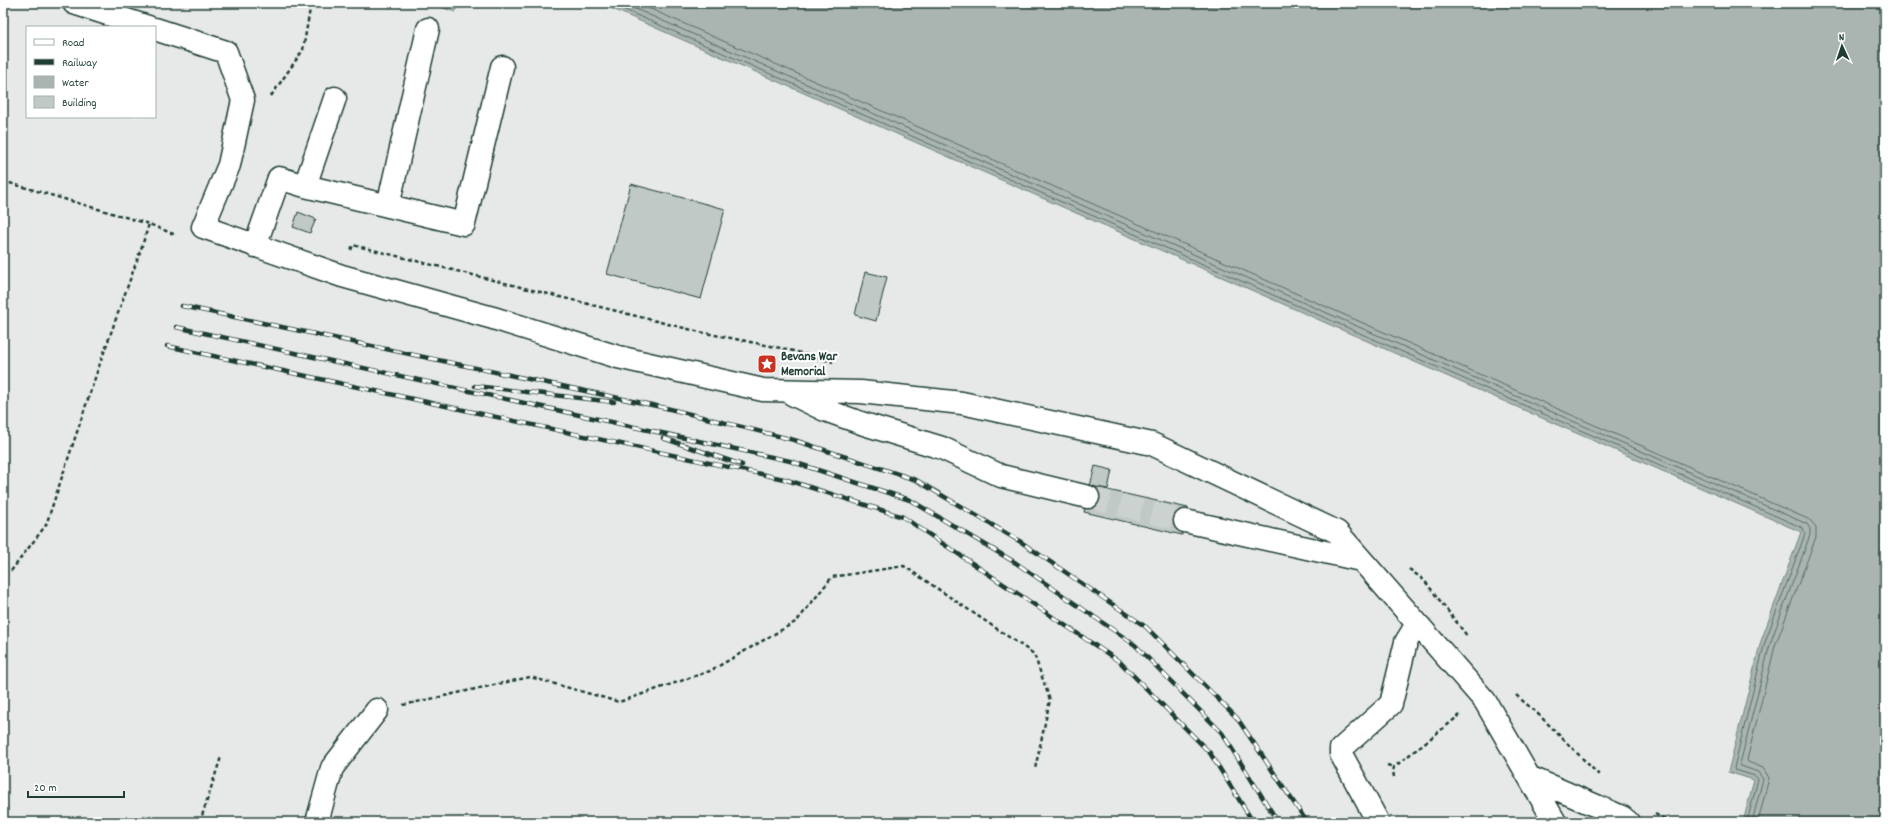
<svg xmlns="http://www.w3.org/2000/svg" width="1888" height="825" font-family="Dekko,sans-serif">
<rect width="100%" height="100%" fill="#f6f7f7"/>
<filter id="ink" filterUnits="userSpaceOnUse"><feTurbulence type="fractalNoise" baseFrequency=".025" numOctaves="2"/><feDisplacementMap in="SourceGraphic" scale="8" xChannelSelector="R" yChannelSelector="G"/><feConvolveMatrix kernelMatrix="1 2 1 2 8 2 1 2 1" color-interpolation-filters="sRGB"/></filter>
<g filter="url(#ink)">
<path fill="#e6e9e8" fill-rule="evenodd" d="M3 3H428L455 12 459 3H599L1802 532 1761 641 1729 772 1755 780 1743 822H3ZM27 27H155V117H27Z"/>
<path fill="#aab5b1" stroke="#72857f" d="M429 3H459L455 12Z
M599 3H1885V822H1743L1754 780 1728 772 1761 641 1801 532Z"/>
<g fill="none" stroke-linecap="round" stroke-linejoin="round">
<path stroke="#576d66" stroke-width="1" d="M609 3 1803 528 1805 534 1765 642 1734 768 1735 770 1755 776 1758 779 1747 822
M622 3 1807 524 1810 529V535L1770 644 1740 764 1741 766 1758 772 1763 779 1752 822
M637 3 1810 520 1816 527V537L1775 646 1747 760 1748 762 1763 768 1769 778 1758 822"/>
</g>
<path fill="#c0c9c6" stroke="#1f3d34" d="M631 184 725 209 701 299 607 274Z
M298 212 316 219 310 233 293 227Z
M865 272 887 277 876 321 855 315Z
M1095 466 1112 470 1108 489 1090 486Z
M1090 486 1188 508 1182 535 1084 512Z"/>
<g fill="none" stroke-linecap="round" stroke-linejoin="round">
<path stroke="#cbd2d0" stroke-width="22" stroke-dasharray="22 11" stroke-linecap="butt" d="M1088 497 1185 521"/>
<g stroke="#1f3d34" stroke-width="25">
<path id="minor" d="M74 3 148 27
M155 29 226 52 243 100 229 165 203 227 342 276 493 318 618 357 763 390 861 392 962 403 1152 444 1337 532 1485 701 1555 822
M305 186 464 224 502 67
M388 206 428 29
M255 246 279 178 305 186 335 98
M792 394 825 410 864 424 942 448 1001 476 1088 497
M1185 521 1361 560
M1529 777 1622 817 1628 822
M317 822 332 768 377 710
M1378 822 1341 754V749L1391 704 1406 642 1417 624"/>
</g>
<path stroke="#1f3d34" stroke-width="2.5" stroke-dasharray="4 3" stroke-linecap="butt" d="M271 96 303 50 311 3
M3 181 149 224 176 235
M351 250 353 245 700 332 786 349 833 362
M1409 569 1424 580 1468 637
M11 571 46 525 98 369 141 249 149 224
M1516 695 1538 714 1599 775
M403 705 530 677 619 702 710 671 797 621 832 577 904 566 1034 654 1050 700 1035 769
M1387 765 1394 767
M1394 777 1393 771 1394 767 1460 715
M1655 814 1671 822
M200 822 221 757"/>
<use href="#minor" stroke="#fff" stroke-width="22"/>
<g stroke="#1f3d34" stroke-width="4.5">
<path id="rail" d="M182 306 666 408 794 440 916 480 1021 542 1146 627 1237 718 1307 822
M176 327 790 461 910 500 1016 563 1135 645 1222 733 1278 822
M167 346 784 479 903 517 1120 662 1210 753 1253 822
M475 386 614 402
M663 438 742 465"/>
</g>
<use href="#rail" stroke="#fff" stroke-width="3" stroke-dasharray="9" stroke-linecap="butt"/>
</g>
</g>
<defs>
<g id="sight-square" transform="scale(1)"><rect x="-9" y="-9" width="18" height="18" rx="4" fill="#c8321e" stroke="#fff"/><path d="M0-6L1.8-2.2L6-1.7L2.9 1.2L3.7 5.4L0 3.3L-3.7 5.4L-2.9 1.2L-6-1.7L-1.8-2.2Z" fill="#fff"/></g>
</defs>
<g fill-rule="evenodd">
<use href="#sight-square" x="767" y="364"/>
</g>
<g text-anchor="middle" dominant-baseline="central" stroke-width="4" stroke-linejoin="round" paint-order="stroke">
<g font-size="13" font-weight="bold" fill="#1f3d34" stroke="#fff" text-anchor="start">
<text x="781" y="357">Bevans War<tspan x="781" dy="15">Memorial</tspan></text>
</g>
</g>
<rect width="1888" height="825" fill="none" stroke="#fff" stroke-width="16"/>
<rect x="8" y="8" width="1872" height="809" fill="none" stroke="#1f3d34" stroke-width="1.5" filter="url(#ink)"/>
<rect x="26" y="26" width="130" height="92" fill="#ffffff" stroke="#a5b1ae"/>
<rect x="34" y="39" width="20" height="6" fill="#ffffff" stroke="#a5b1ae"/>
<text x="62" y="46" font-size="12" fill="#1f3d34">Road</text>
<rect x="34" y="59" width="20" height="6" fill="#1f3d34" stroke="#a5b1ae"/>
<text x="62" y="66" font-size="12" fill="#1f3d34">Railway</text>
<rect x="34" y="76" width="20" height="12" fill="#aab5b1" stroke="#a5b1ae"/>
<text x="62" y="86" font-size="12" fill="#1f3d34">Water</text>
<rect x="34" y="96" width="20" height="12" fill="#c0c9c6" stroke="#a5b1ae"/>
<text x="62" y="106" font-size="12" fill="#1f3d34">Building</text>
<g transform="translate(1842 46) rotate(357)" stroke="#ffffff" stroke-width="3" paint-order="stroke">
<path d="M0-3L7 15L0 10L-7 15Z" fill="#1f3d34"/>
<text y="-6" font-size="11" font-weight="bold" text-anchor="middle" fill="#1f3d34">N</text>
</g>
<path d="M28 791v6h96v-6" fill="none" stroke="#1f3d34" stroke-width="2"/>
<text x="34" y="791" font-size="12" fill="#1f3d34" stroke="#ffffff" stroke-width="3" paint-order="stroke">20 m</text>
</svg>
